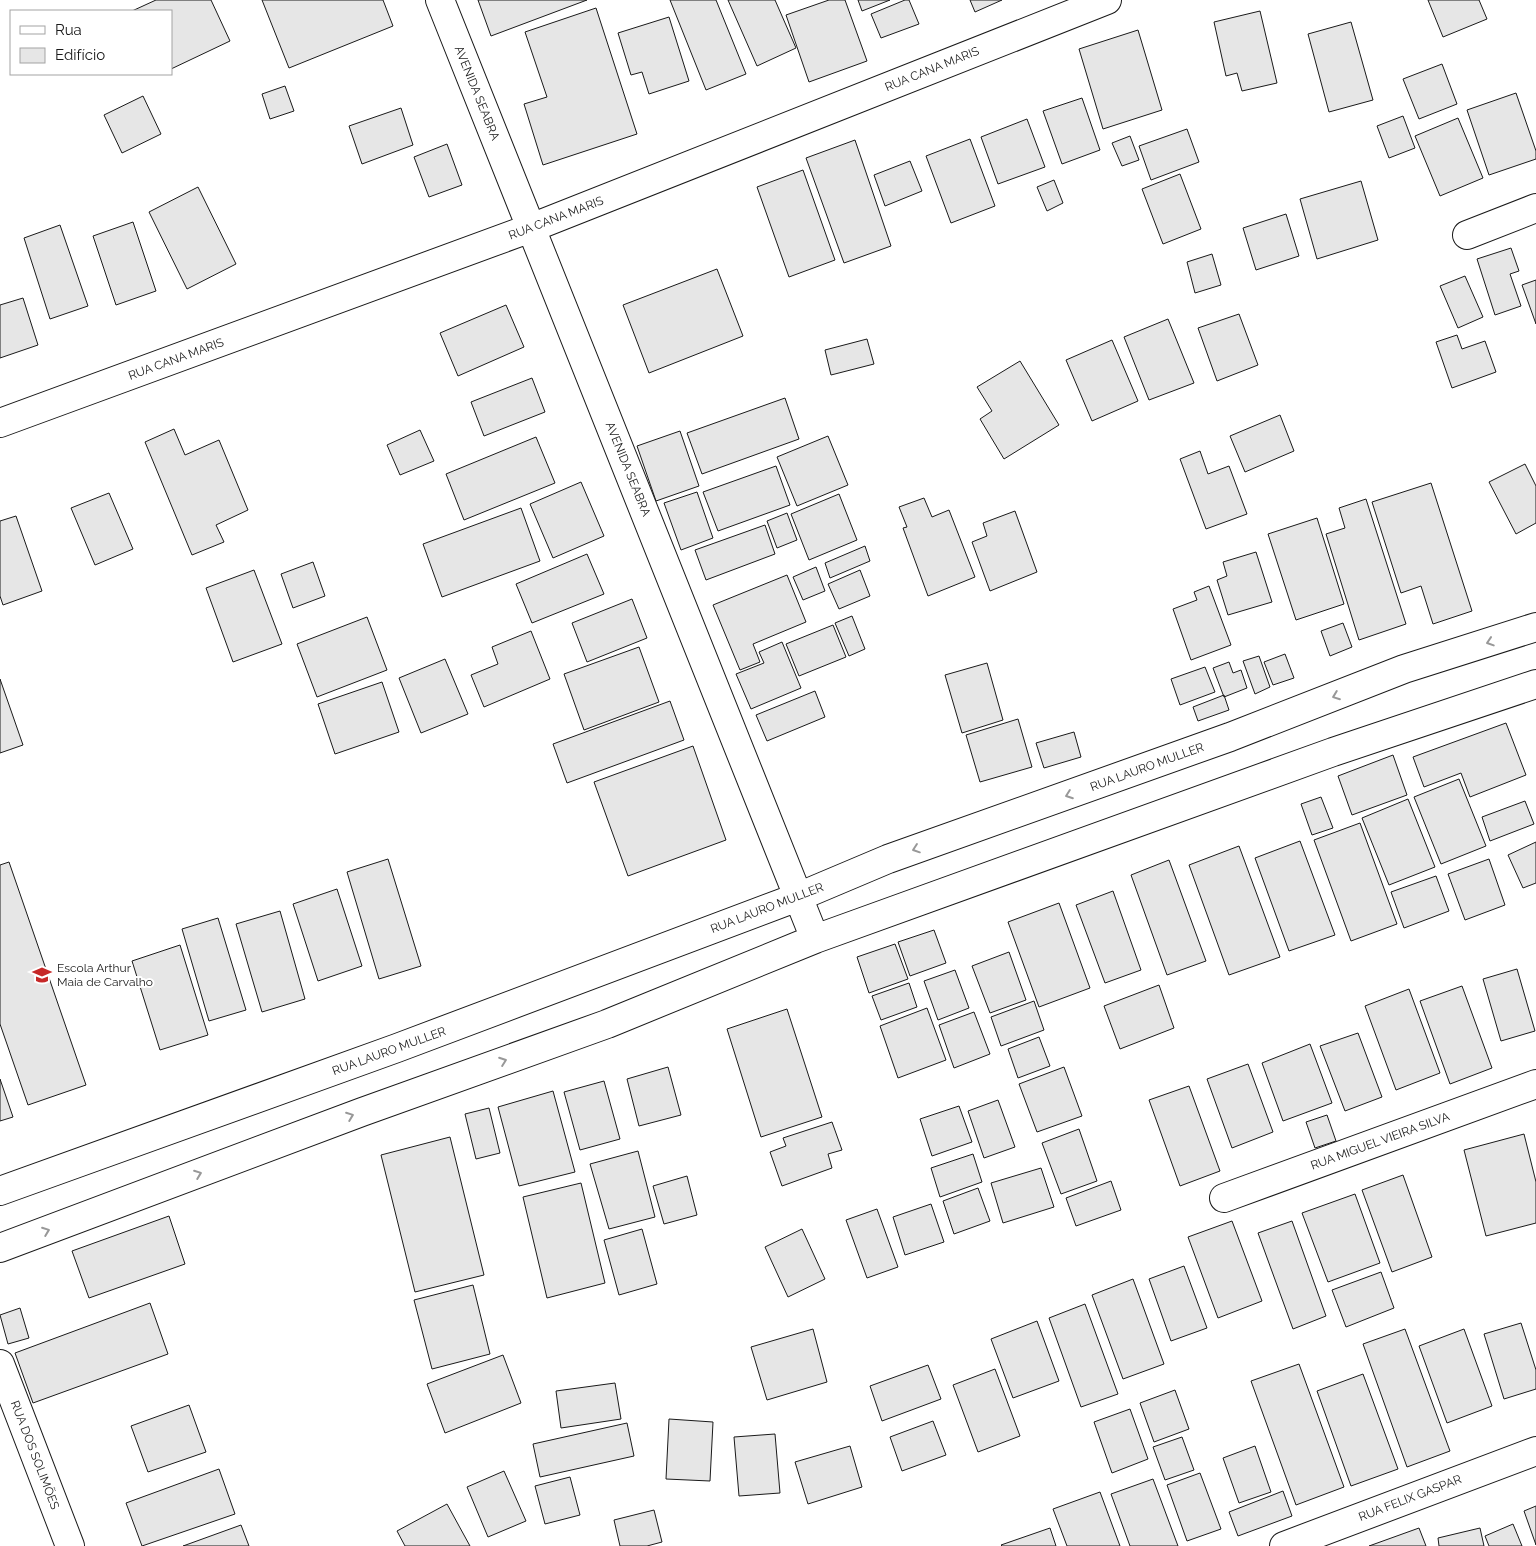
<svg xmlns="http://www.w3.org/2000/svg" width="1536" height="1546" font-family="Raleway,sans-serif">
<rect width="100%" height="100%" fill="#fff"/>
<path fill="#e6e6e6" stroke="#1a1a1a" d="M156 0H211L230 41 171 69V11H132Z
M262 0H383L393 26 289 68Z
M478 0H587L491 36Z
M670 0H716L746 74 706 90Z
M728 0H775L796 48 757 66Z
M829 0H845L867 61 809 82 786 15Z
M858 0H890L862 11Z
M905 0H909L919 24 881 38 871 14Z
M970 0H1002L975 12Z
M1428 0H1479L1487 19 1443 37Z
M596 8 637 134 543 165 524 104 547 97 525 32Z
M1260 11 1277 83 1242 91 1237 73 1226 76 1214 22Z
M669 17 689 81 649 94 642 72 631 75 618 33Z
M1351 22 1373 100 1329 112 1308 34Z
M1138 30 1162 110 1103 129 1079 49Z
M1442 64 1457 104 1419 119 1403 79Z
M285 86 294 111 270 119 262 94Z
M1516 93 1536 151V159L1489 175 1467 110Z
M143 96 161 134 122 153 104 115Z
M1082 98 1100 150 1062 164 1043 111Z
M401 108 413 145 362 164 349 126Z
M1403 116 1415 148 1389 158 1377 126Z
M1458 118 1483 178 1440 196 1415 136Z
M1027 119 1045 167 998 184 981 137Z
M1187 129 1199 162 1151 180 1139 146Z
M1130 136 1139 160 1122 166 1112 143Z
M970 139 995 206 951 223 926 156Z
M855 140 891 246 844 263 806 158Z
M447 144 462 185 429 197 414 157Z
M910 161 922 191 885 206 874 175Z
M803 170 835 260 789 277 757 187Z
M1180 174 1201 229 1163 244 1142 189Z
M1054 180 1063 203 1047 211 1037 187Z
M1361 181 1378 240 1317 259 1300 199Z
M198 187 236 264 187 289 149 212Z
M1286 214 1299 256 1256 270 1243 228Z
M133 222 156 291 116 305 93 236Z
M60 225 88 306 50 319 24 238Z
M1511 248 1519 271 1510 274 1521 306 1495 315 1477 259Z
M1212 254 1221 285 1195 293 1187 262Z
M717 269 743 336 649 373 623 305Z
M1465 276 1483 317 1458 328 1440 286Z
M1536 280V324L1522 285Z
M23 298 38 345 0 358V305Z
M506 305 524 347 458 376 440 333Z
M1239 314 1258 365 1217 381 1198 328Z
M1168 319 1194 383 1149 400 1124 337Z
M1457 335 1462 349 1485 341 1496 372 1452 388 1436 342Z
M867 339 874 364 831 375 825 350Z
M1112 340 1138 401 1092 421 1066 360Z
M1020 361 1059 425 1004 459 980 419 992 411 977 387Z
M532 378 545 412 484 436 471 402Z
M785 398 799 439 702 474 687 433Z
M1280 415 1294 451 1245 472 1230 436Z
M174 429 185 455 219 440 248 510 216 525 224 542 192 555 145 442Z
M420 430 434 461 400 475 387 445Z
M680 431 699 486 656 501 637 446Z
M828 436 848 485 797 506 777 457Z
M536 437 555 483 464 520 446 474Z
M1200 451 1208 474 1229 466 1247 514 1206 529 1180 459Z
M1525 464 1536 486V523L1516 534 1489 482Z
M776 466 790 505 718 531 703 492Z
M581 482 604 536 553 558 530 504Z
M1431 483 1472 611 1433 624 1421 586 1401 593 1372 502Z
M697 492 713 538 681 550 664 503Z
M109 493 133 549 95 565 71 508Z
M839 494 857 540 809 560 791 514Z
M924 498 932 517 949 510 975 577 928 596 903 528 907 527 899 507Z
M1366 499 1406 624 1359 640 1326 534 1345 528 1339 508Z
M521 508 540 561 442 597 423 544Z
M1015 511 1037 572 990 591 972 542 987 536 983 523Z
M787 513 797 540 777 548 767 521Z
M16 516 42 591 3 605 0 596V521Z
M1317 518 1344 604 1296 620 1268 534Z
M765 525 775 554 706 580 695 550Z
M865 546 870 561 830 578 825 563Z
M1256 552 1272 602 1228 615 1217 580 1227 576 1223 562Z
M587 554 604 594 532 623 516 584Z
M313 562 325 596 293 608 281 574Z
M816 567 825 591 803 600 793 577Z
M254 570 282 644 233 662 206 588Z
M860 570 870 596 839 609 828 584Z
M787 575 806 622 753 644 760 662 740 670 713 605Z
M1209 586 1231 645 1191 660 1173 609 1197 600 1194 592Z
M632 599 647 638 587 662 572 623Z
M852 616 865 649 849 656 835 623Z
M367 617 387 670 317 697 297 644Z
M1343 623 1352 647 1330 656 1321 631Z
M833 625 846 657 799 676 786 644Z
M531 631 550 679 484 707 471 675 498 664 492 647Z
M782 642 801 688 751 709 736 674 764 663 759 652Z
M639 647 659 702 584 730 564 674Z
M1285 654 1294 678 1273 685 1264 662Z
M1259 656 1270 687 1255 694 1243 661Z
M445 659 468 714 421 733 399 678Z
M1229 662 1233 673 1241 670 1247 688 1224 697 1213 668Z
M987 663 1003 720 962 733 945 675Z
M1205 667 1215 692 1180 705 1171 679Z
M0 679 23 745 0 753Z
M382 682 399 732 335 754 318 704Z
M815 691 825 717 767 741 756 715Z
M1224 695 1229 710 1198 721 1193 707Z
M670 701 684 740 567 783 553 744Z
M1018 719 1032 767 980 782 966 735Z
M1506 723 1526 775 1470 797 1461 773 1424 787 1413 757Z
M1074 732 1081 757 1044 768 1036 743Z
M693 746 726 840 628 876 594 782Z
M1393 755 1407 795 1352 815 1338 776Z
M1459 779 1486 846 1441 864 1414 797Z
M1321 797 1333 828 1312 835 1301 804Z
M1408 799 1435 867 1389 885 1362 818Z
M1525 801 1534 824 1490 841 1482 817Z
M1360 823 1397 924 1351 941 1314 840Z
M1300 841 1335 935 1289 951 1255 858Z
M1536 842V883L1523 888 1508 855Z
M1239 846 1280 957 1229 975 1189 865Z
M388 859 421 966 379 979 347 872Z
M1489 859 1505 905 1465 920 1448 874Z
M1169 860 1206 961 1167 975 1131 875Z
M9 862 86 1085 28 1105 0 1024V865Z
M1436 876 1449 911 1404 928 1391 892Z
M337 889 362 966 318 981 293 904Z
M1113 891 1141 970 1105 983 1076 905Z
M1059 903 1090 988 1039 1007 1008 922Z
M280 911 305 999 262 1012 236 924Z
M218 918 246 1010 209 1021 182 929Z
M934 930 946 963 910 976 898 942Z
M895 944 908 979 869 993 857 957Z
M180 945 208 1035 160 1050 132 961Z
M1009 952 1026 1000 990 1013 972 966Z
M1517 969 1535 1031 1501 1041 1483 979Z
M955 970 969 1008 938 1020 924 981Z
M909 983 917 1007 881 1020 872 996Z
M1159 985 1174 1028 1120 1049 1104 1006Z
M1462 986 1492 1068 1450 1084 1420 1001Z
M1409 989 1440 1073 1396 1090 1365 1006Z
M1034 1001 1044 1030 1001 1046 991 1017Z
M927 1008 946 1060 898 1078 880 1026Z
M787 1009 822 1117 761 1137 727 1029Z
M974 1012 990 1054 954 1068 939 1025Z
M1358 1033 1382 1097 1345 1111 1320 1046Z
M1039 1037 1050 1066 1018 1078 1008 1049Z
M1310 1044 1332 1103 1283 1121 1262 1063Z
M1248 1064 1273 1132 1232 1148 1207 1079Z
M668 1067 681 1115 639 1126 627 1079Z
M1064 1067 1082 1116 1037 1132 1019 1084Z
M0 1079 13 1117 0 1121Z
M604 1081 620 1139 580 1150 564 1092Z
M1189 1086 1220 1171 1180 1186 1149 1100Z
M553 1091 575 1172 519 1186 498 1107Z
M998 1100 1015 1147 984 1158 968 1111Z
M959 1106 972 1142 932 1156 920 1119Z
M489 1108 500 1153 476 1159 465 1114Z
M1327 1115 1336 1141 1315 1148 1306 1122Z
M832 1122 842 1150 828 1154 832 1168 782 1186 770 1152 786 1146 783 1138Z
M1079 1129 1097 1181 1061 1194 1042 1143Z
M1524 1134 1536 1182V1223L1486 1236 1464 1150Z
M450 1137 484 1275 415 1292 381 1155Z
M638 1151 655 1217 609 1229 590 1164Z
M973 1154 982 1182 940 1197 931 1168Z
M1041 1168 1054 1207 1003 1223 991 1183Z
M1403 1175 1432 1257 1392 1272 1362 1190Z
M687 1176 697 1215 664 1224 653 1186Z
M1111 1181 1121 1210 1076 1226 1066 1198Z
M581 1183 605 1283 547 1298 523 1197Z
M978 1188 990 1221 954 1234 943 1201Z
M1355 1194 1380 1263 1328 1282 1302 1213Z
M931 1204 944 1242 905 1255 893 1217Z
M877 1209 898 1267 867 1278 846 1220Z
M169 1216 185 1264 89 1298 72 1251Z
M1232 1221 1262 1301 1218 1318 1188 1237Z
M1292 1221 1326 1316 1293 1329 1258 1233Z
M642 1229 657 1284 619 1295 604 1240Z
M802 1229 825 1279 788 1297 765 1247Z
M1184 1266 1207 1328 1171 1341 1149 1279Z
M1381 1272 1394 1308 1346 1327 1332 1290Z
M1133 1279 1164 1364 1123 1379 1092 1295Z
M473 1285 490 1354 432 1369 414 1300Z
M150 1303 168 1354 33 1403 15 1353Z
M1085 1304 1118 1394 1081 1407 1049 1318Z
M20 1308 29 1338 8 1344 0 1315Z
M1037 1321 1059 1381 1013 1398 991 1339Z
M1521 1323 1536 1370V1389L1504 1399 1484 1334Z
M813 1329 827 1382 767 1400 751 1347Z
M1405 1329 1450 1451 1407 1467 1363 1344Z
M1464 1329 1492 1406 1447 1423 1419 1346Z
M503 1355 521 1403 445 1433 427 1384Z
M1299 1364 1344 1487 1296 1505 1251 1381Z
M928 1365 941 1399 882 1421 870 1386Z
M995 1369 1020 1436 978 1452 953 1385Z
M1363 1374 1398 1469 1351 1486 1317 1391Z
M615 1383 621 1419 561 1428 556 1391Z
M1175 1390 1189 1429 1154 1442 1140 1403Z
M189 1405 206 1452 148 1472 131 1426Z
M1130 1409 1148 1459 1112 1473 1094 1422Z
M669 1419 713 1422 710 1481 666 1479Z
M933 1421 946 1455 902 1471 890 1437Z
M627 1423 634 1456 540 1477 533 1444Z
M775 1434 780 1493 739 1496 734 1437Z
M1182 1437 1194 1470 1165 1480 1153 1447Z
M850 1446 862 1487 808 1504 795 1462Z
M1255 1446 1271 1492 1239 1503 1223 1458Z
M219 1469 235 1514 142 1546 126 1503Z
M504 1471 526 1521 488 1537 467 1487Z
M1200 1473 1221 1529 1187 1541 1167 1485Z
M570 1477 580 1515 545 1524 535 1486Z
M1153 1479 1178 1546H1130L1111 1494Z
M1283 1491 1292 1516 1238 1536 1229 1512Z
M1100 1492 1120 1546H1067L1053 1509Z
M447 1504 470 1546H405L397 1531Z
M1536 1506V1545L1524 1511Z
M654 1510 662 1542 647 1546H620L614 1520Z
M1513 1524 1522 1546H1489L1485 1536Z
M241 1525 249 1546H183Z
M1050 1528 1056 1546H1002L1001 1545Z
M1419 1528 1426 1546H1369Z
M1480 1528 1484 1546H1439L1438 1538Z"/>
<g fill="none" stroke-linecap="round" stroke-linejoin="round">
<g stroke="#1a1a1a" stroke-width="30">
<path id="minor" d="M440 0 815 939
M1467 235 1536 208
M0 423 531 228 1107 0
M0 1191 397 1048 798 897 888 859 1230 737 1404 669 1536 627
M1224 1198 1536 1084
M0 1248 362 1112 607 1024 815 939 1333 752 1536 684
M0 1364 70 1546
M1284 1546 1536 1451"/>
</g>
<use href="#minor" stroke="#fff" stroke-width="28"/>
</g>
<defs><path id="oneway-chevron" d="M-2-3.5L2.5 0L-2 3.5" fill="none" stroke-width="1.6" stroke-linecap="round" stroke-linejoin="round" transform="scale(1.25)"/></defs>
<g stroke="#989898">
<use href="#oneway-chevron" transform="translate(1490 642) rotate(162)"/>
<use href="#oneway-chevron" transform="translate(1336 696) rotate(159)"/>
<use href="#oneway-chevron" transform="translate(1069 795) rotate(160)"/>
<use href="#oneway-chevron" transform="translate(916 849) rotate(161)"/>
<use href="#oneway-chevron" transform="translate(503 1061) rotate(-20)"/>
<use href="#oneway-chevron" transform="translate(350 1116) rotate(-21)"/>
<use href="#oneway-chevron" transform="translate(198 1174) rotate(-21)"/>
<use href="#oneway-chevron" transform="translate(46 1231) rotate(-21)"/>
</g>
<defs>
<g id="school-bare" transform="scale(1.5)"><path d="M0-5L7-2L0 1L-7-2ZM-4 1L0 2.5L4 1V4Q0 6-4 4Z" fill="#c62828" stroke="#fff" stroke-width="2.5" paint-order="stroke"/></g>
</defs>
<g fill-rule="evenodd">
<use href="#school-bare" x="42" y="975"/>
</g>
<g text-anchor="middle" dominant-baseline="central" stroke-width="4" stroke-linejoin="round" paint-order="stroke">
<g font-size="12" fill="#1a1a1a" stroke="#fff">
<text transform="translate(932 69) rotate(-22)">RUA CANA MARIS</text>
<text transform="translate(477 93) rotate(68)">AVENIDA SEABRA</text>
<text transform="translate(556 218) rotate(-21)">RUA CANA MARIS</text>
<text transform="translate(176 359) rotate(-20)">RUA CANA MARIS</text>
<text transform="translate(628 469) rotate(68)">AVENIDA SEABRA</text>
<text transform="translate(1147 767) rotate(-20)">RUA LAURO MULLER</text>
<text transform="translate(767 908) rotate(-21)">RUA LAURO MULLER</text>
<text transform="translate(389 1051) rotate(-20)">RUA LAURO MULLER</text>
<text transform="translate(1380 1141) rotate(-20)">RUA MIGUEL VIEIRA SILVA</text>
<text transform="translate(35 1455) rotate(69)">RUA DOS SOLIMÕES</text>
<text transform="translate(1410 1498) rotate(-21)">RUA FELIX GASPAR</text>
</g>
<g font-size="12" fill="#1a1a1a" stroke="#fff" text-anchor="start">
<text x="57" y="968">Escola Arthur<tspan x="57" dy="14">Maia de Carvalho</tspan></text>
</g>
</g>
<rect x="10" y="10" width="162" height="65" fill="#ffffff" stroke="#a3a3a3"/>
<rect x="20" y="26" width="25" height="8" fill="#ffffff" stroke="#a3a3a3"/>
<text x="55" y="35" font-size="15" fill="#1a1a1a">Rua</text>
<rect x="20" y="48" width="25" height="15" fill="#e6e6e6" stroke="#a3a3a3"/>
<text x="55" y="60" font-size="15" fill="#1a1a1a">Edifício</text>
</svg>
